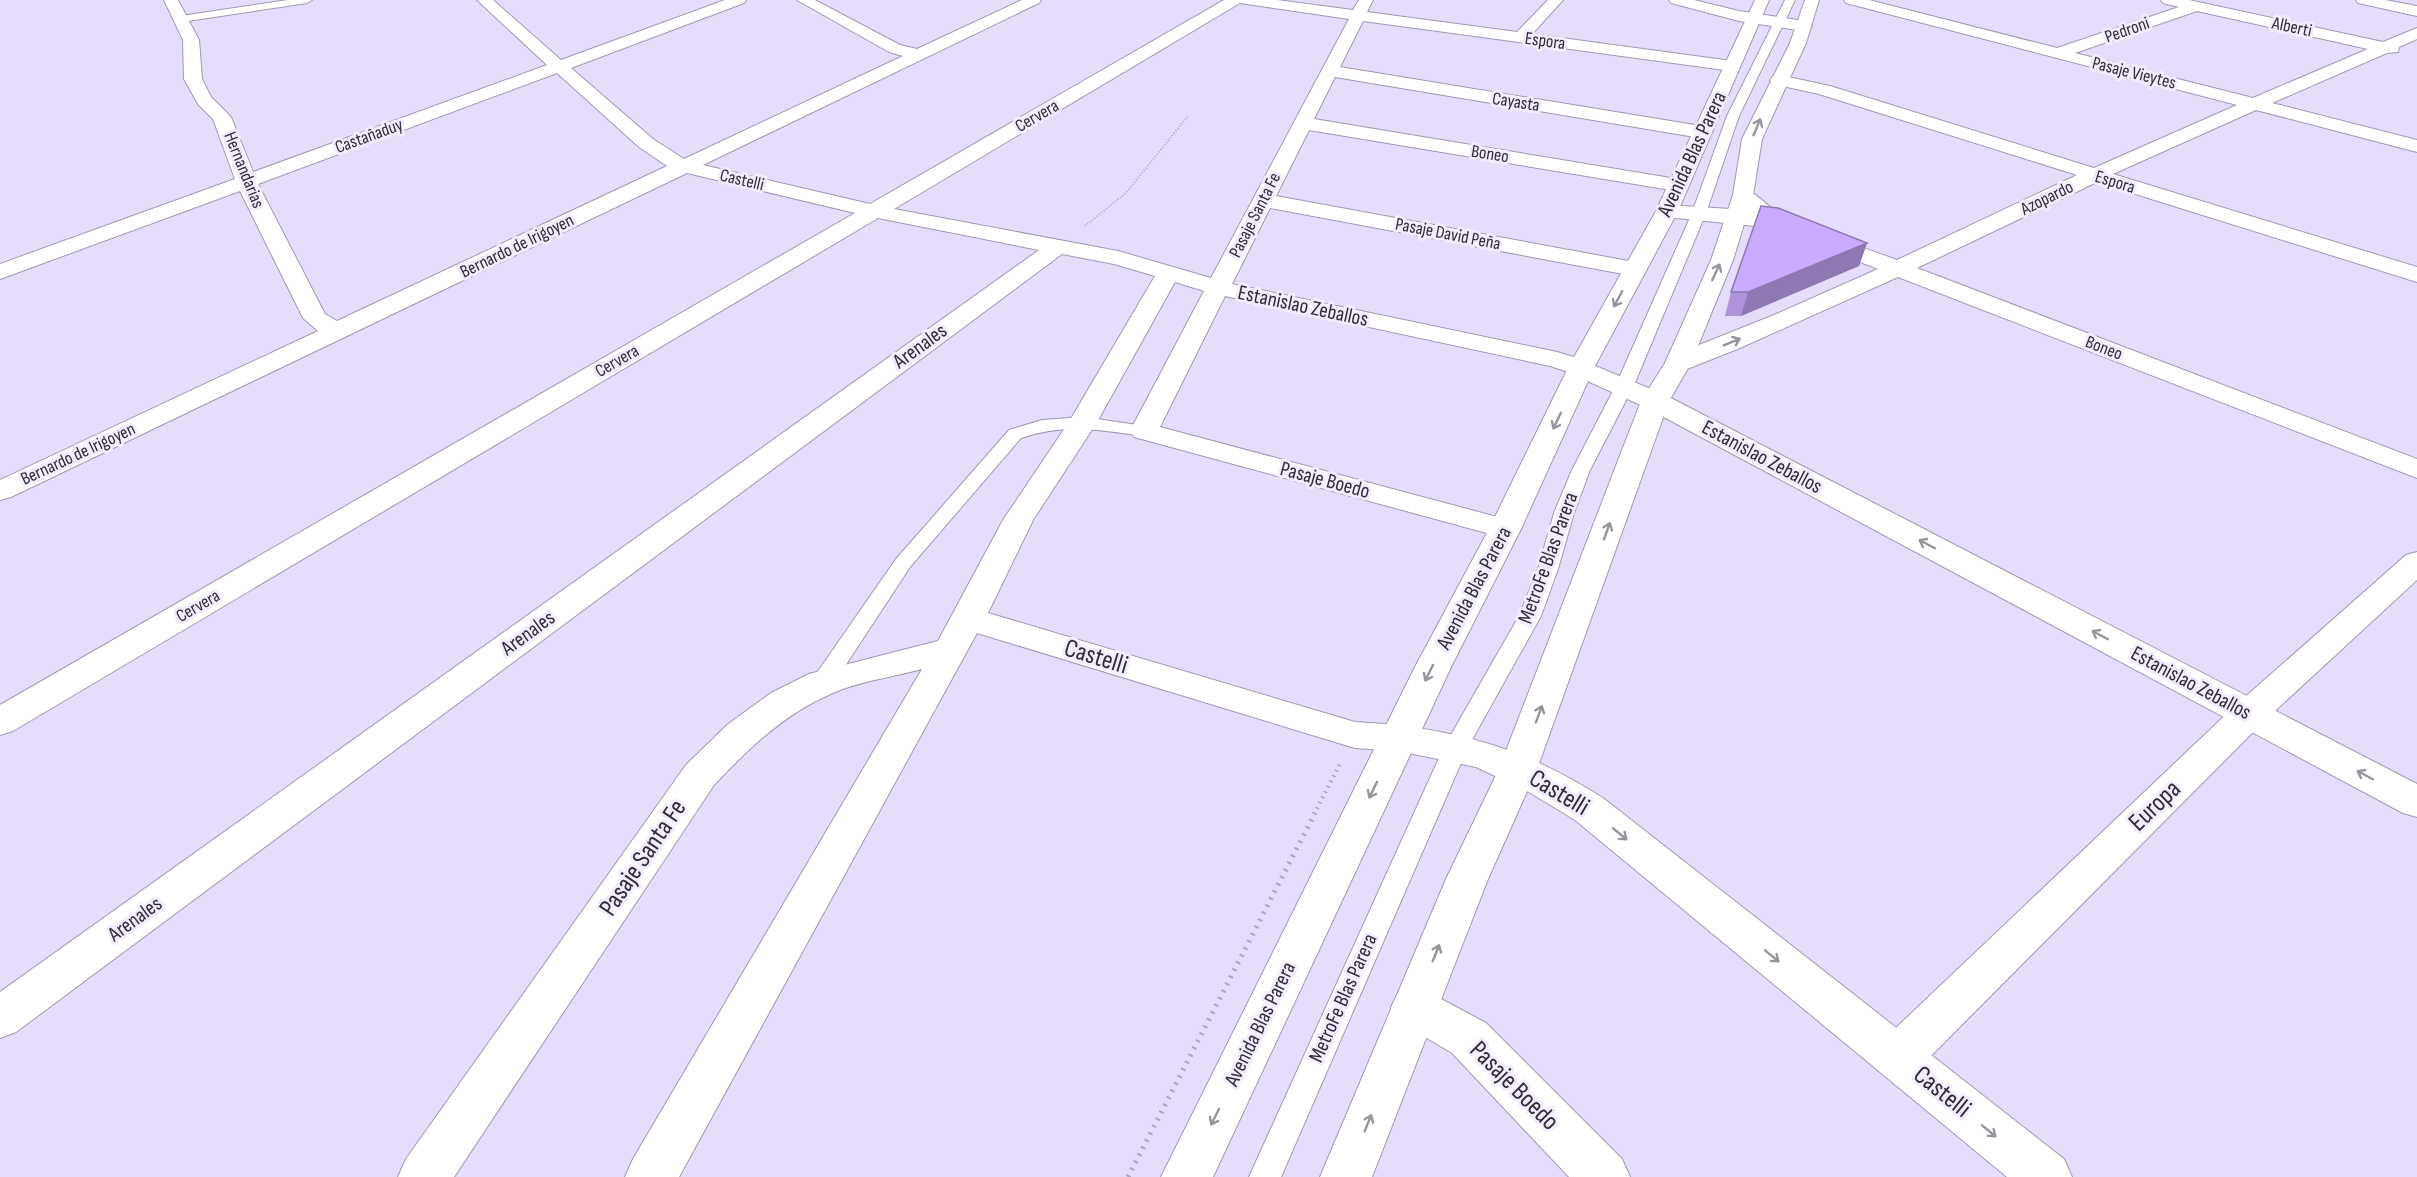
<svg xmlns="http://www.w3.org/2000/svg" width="2417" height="1177" font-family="'Sofia Sans Condensed',sans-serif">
<rect width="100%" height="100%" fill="#e6dcfb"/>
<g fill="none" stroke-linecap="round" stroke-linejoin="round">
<g stroke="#a198b4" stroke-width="2">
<path id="lane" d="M288 0H312L307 3 181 22 176 19 181 16Z
M1785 0H1795L1739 116 1706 213 1634 385 1590 470 1574 513 1558 569 1541 616 1468 747 1281 1177H1249L1444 747 1519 616 1538 569 1554 513 1572 470 1616 385 1692 213 1727 116Z
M1083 417 1144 426 1150 427 1153 431 1150 435 1144 436C1099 430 1065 423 1021 438L910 567 830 689 822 691 814 689 811 683 814 677 896 559 1009 430 1042 420Z"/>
</g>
<g stroke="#a198b4" stroke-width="2">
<path id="street" d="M164 0H178L199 40 202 79 211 97 231 117 253 172 547 65 477 0H493L561 60 725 0H746L744 3 571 68 653 139 684 159 903 56 889 52 797 0H815L900 45 917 49 1022 0H1041L1039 3 703 165 870 204 1224 0H1277L1353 10 1359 0H1373L1367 12 1517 32 1548 0H1563L1532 34 1732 61 1738 62 1740 66 1738 70 1732 71 1363 21 1340 67 1701 126 1708 128 1710 132 1708 136 1701 138 1335 77 1314 119 1677 179 1684 181 1687 185 1684 189 1677 191 1309 130 1276 196 1634 262 1642 264 1646 269 1642 274 1634 276 1270 208 1232 284 1557 352 1590 362 1594 368 1590 374 1581 376 1550 366 1225 296 1160 427 1516 522 1521 529 1516 536 1505 538 1134 437 1130 431 1204 291 1175 282 1097 422 1033 520 988 613 1355 722 1398 725 1411 728 1417 738 1411 748 1398 751 1355 748 977 633 679 1177H625L633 1159 922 669C893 677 860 681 833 693 785 713 749 748 714 785L454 1177H398L406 1159 686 765 727 725 771 693 809 674 938 641 1003 520 1069 422 1155 276 1114 264 1062 254 16 1032 0 1038V992L1039 250 878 218 13 731 0 735V705L855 213 687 173 11 497 0 500V480L318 331 303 318 240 191 0 279V264L235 179 213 119 198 104 184 79 183 40ZM1240 3 1349 19 1211 278 1118 251 894 209ZM557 73 639 147 667 166 337 321 325 314 258 184Z
M1669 0H1694L1739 11 1804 21 1812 26 1804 31 1739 21 1671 3Z
M1844 0H1869L2057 48 2179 7 2163 3 2161 0H2189L2383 42 2417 28V39L2399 47 2398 52 2387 53 2272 103 2417 140V152L2256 110 2113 174 2417 267V282L2097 182 1917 268 2417 459V478L1898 277 1740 348 1687 369 1678 371 1669 369 1665 363 1669 357 1774 315 1878 269 1774 228 1667 217 1659 216 1656 211 1659 206 1667 205 1746 210 1733 195 1736 191C1753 186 1764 205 1779 213 1816 233 1857 245 1897 260L2077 175 1819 94 1773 84 1770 80 1773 76 1779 75 1830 86 2094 168 2237 105 1846 3ZM2197 11 2368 49 2253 98 2075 53Z
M2356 0H2385L2417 6V16L2358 3Z
M2417 552V580L2262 723 1915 1072 1898 1078 1881 1072 1874 1057 1881 1042 2236 705 2406 555Z
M1414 987 1430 993 1486 1023 1622 1159 1630 1177H1569L1452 1053 1398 1021 1391 1007 1398 993Z"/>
</g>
<g stroke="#a198b4" stroke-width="2">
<path id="secondary" d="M1581 360 1665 395 2417 784V817L2403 813 1645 407 1572 374 1568 368 1572 362Z
M1398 725C1482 737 1531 753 1603 798L2064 1159 2072 1177H2007L1575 820 1527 791 1476 767 1385 748 1379 738 1385 728Z"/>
</g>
<g stroke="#a198b4" stroke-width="2">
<path id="primary" d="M1755 0H1769L1678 211 1594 368 1521 529 1452 665 1213 1177H1161L1416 665 1489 529 1568 368 1656 211Z
M1805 0H1819L1806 43 1762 139 1753 195 1733 260 1691 363 1669 401 1537 769 1488 879 1372 1177H1320L1446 879 1499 769 1641 401 1665 363 1711 260 1733 195 1742 139 1790 43Z"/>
</g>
<path stroke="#aea5bf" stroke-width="2" stroke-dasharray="1 2" stroke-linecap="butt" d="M1085 226 1126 193 1188 116"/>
<path stroke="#aea5bf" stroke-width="4" stroke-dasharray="1.5 4.5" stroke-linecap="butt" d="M1314 814 1341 762"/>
<path stroke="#aea5bf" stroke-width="5" stroke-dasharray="2 6" stroke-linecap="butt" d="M1128 1177 1315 813"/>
<use href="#lane" fill="#fff" fill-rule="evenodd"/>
<use href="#street" fill="#fff" fill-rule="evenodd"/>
<use href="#secondary" fill="#fff" fill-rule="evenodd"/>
<use href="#primary" fill="#fff" fill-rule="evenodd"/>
</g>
<path fill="#ae93db" d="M1867 243 1859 266 1741 316H1725L1731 292Z"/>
<path fill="#8d78b2" d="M1867 243 1859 266 1741 316 1748 292Z"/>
<path fill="#caabff" stroke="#8d78b2" stroke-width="1.5" d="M1761 206 1778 208 1867 243 1748 292H1731Z"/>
<defs><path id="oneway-shaft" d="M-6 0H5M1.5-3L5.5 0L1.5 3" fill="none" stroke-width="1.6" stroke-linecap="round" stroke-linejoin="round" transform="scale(1.5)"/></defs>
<g stroke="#97959b">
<use href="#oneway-shaft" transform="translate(1757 127) rotate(-67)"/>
<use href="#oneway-shaft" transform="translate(1716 272) rotate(-65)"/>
<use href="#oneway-shaft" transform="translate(1618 299) rotate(118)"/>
<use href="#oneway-shaft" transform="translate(1732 342) rotate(-22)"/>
<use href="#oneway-shaft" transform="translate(1557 421) rotate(115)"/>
<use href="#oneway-shaft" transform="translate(1607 531) rotate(-70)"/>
<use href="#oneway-shaft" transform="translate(1927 544) rotate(-152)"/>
<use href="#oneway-shaft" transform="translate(2100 635) rotate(-152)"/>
<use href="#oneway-shaft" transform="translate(1429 673) rotate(116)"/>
<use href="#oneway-shaft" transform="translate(1539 714) rotate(-70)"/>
<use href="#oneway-shaft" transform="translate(2365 775) rotate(-152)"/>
<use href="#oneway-shaft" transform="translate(1373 790) rotate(116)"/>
<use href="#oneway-shaft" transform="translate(1620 834) rotate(39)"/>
<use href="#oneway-shaft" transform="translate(1436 953) rotate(-68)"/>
<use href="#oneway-shaft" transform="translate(1772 956) rotate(39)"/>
<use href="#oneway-shaft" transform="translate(1215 1117) rotate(116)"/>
<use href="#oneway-shaft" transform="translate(1368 1123) rotate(-68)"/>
<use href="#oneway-shaft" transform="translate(1989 1131) rotate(39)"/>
</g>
<g text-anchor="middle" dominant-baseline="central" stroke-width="6" stroke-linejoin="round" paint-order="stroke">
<g font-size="18" fill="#2f2b37" stroke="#f2ecfe">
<text transform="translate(2292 27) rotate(12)">Alberti</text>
<text transform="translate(2127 30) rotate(-19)">Pedroni</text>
<text transform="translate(1545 41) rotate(8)">Espora</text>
<text transform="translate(2134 73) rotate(14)">Pasaje Vieytes</text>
<text transform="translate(1516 102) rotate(9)">Cayasta</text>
<text transform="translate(1037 116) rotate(-30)">Cervera</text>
<text transform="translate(369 136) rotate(-20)">Castañaduy</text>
<text transform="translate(1490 154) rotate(9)">Boneo</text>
<text transform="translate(244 170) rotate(68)">Hernandarias</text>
<text transform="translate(742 180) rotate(13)">Castelli</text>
<text transform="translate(2115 182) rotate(17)">Espora</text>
<text transform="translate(2047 198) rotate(-26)">Azopardo</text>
<text transform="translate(1255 215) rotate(-63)">Pasaje Santa Fe</text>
<text transform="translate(1448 234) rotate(11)">Pasaje David Peña</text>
<text transform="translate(517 246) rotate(-26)">Bernardo de Irigoyen</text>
<text transform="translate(2104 348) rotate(21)">Boneo</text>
<text transform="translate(617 361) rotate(-30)">Cervera</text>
<text transform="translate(78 454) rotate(-25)">Bernardo de Irigoyen</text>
<text transform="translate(198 606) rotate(-30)">Cervera</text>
</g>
<g font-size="21" fill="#2f2b37" stroke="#f2ecfe">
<text transform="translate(1692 154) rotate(-65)">Avenida Blas Parera</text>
<text transform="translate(1303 306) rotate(12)">Estanislao Zeballos</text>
<text transform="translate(920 346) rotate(-36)">Arenales</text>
<text transform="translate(1762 457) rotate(28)">Estanislao Zeballos</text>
<text transform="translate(1325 480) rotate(15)">Pasaje Boedo</text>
<text transform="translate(1548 558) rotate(-70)">MetroFe Blas Parera</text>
<text transform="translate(1474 588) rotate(-62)">Avenida Blas Parera</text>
<text transform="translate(528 633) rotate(-36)">Arenales</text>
<text transform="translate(2191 683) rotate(28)">Estanislao Zeballos</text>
<text transform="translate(135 919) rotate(-36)">Arenales</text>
<text transform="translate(1343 998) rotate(-66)">MetroFe Blas Parera</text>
<text transform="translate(1260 1024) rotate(-64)">Avenida Blas Parera</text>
</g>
<g font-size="26" fill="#2f2b37" stroke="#f2ecfe">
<text transform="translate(1096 657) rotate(17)">Castelli</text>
<text transform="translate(1559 793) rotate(31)">Castelli</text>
<text transform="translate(2155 806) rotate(-44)">Europa</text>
<text transform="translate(643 858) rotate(-56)">Pasaje Santa Fe</text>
<text transform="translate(1514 1086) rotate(45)">Pasaje Boedo</text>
<text transform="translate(1942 1092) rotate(39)">Castelli</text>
</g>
</g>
</svg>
